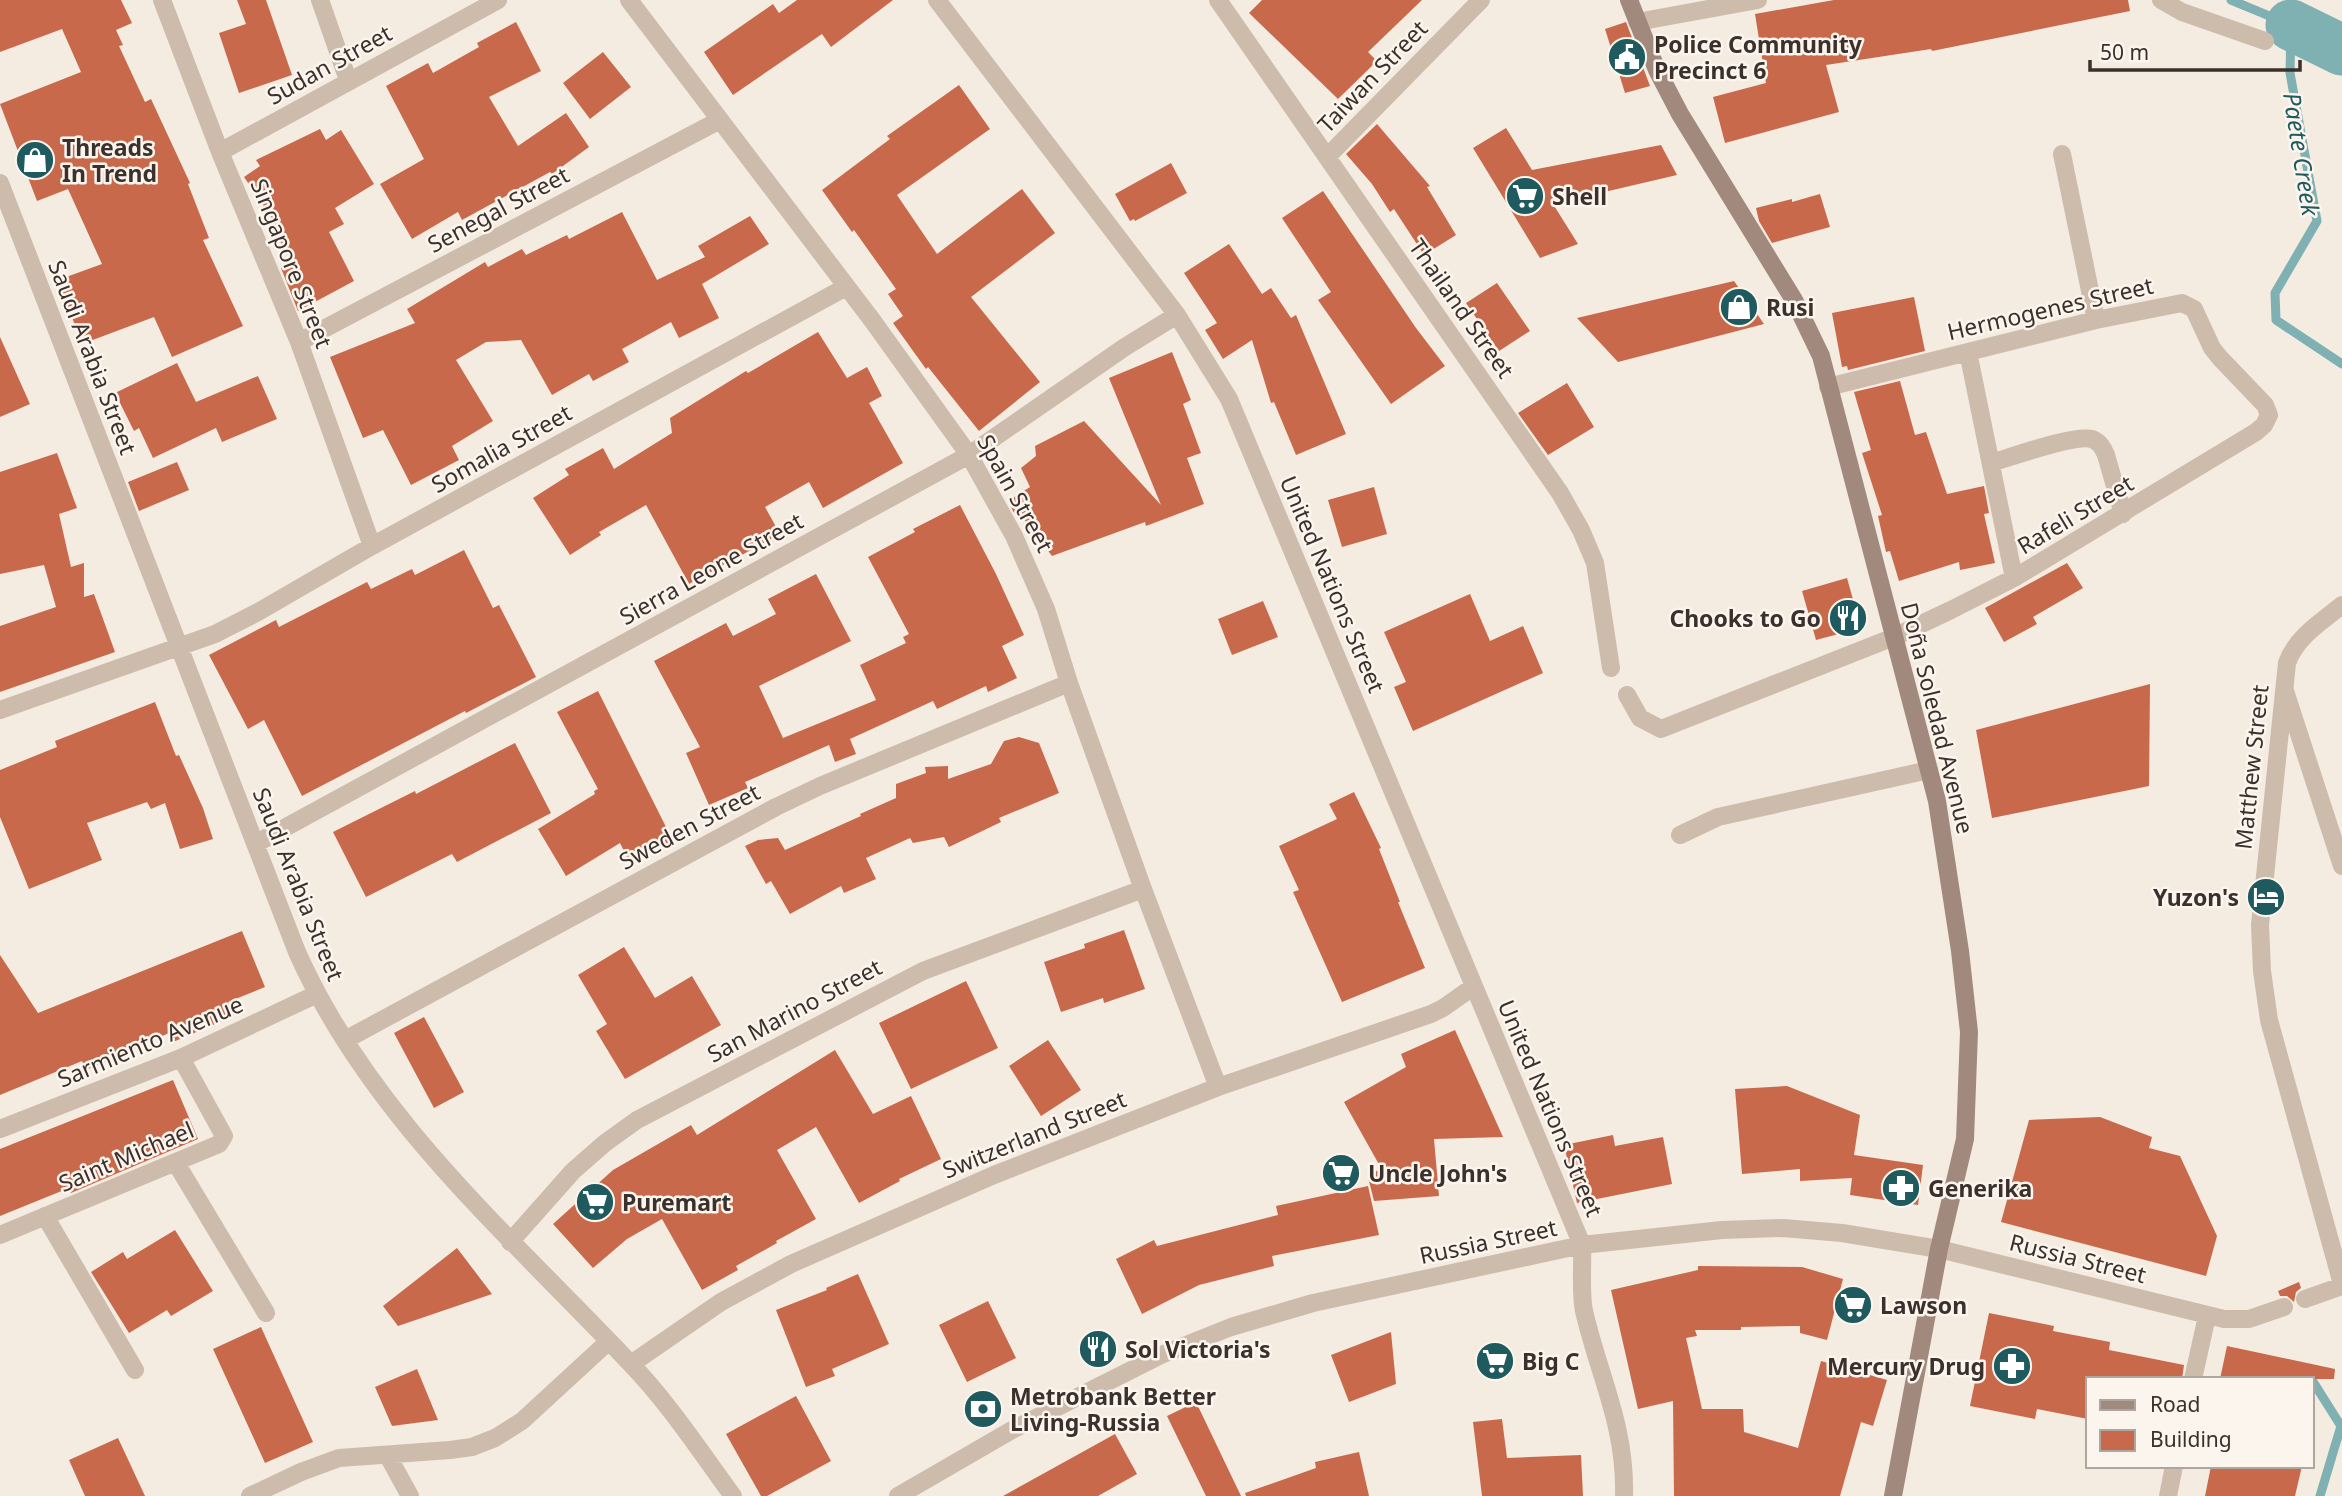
<svg xmlns="http://www.w3.org/2000/svg" width="2342" height="1496" font-family="'Noto Sans',sans-serif">
<rect width="100%" height="100%" fill="#f4ebe1"/>
<g fill="none" stroke-linecap="round" stroke-linejoin="round">
<path stroke="#7fb0b2" stroke-width="9" d="M2231 0 2291 25 2290 73 2317 221 2275 293 2276 320 2342 364
M2312 1380 2341 1426 2320 1496"/>
<path stroke="#7fb0b2" stroke-width="51" d="M2291 25 2342 50"/>
</g>
<path fill="#c8694b" d="M0 0H121L132 23 116 30 123 45 119 46 145 102 151 99 190 183 188 184 209 238 203 240 243 326 172 357 154 317 82 344 58 280 102 264 68 189 37 201 0 104 81 72 62 29 0 52Z
M237 0H266L292 75 239 93 219 33 246 24Z
M797 0H893L831 47 822 34 733 95 704 52 773 4 779 13Z
M1262 0H1422L1368 52 1377 61 1338 99 1249 13Z
M1834 0H2128L2130 11 1932 51 1931 49 1826 65 1839 112 1725 143 1713 97 1766 83 1755 14Z
M516 22 541 71 489 97 518 146 566 113 589 147 552 174 550 172 462 220 458 212 412 239 380 184 424 159 386 86 428 63 433 73 479 47 477 43Z
M1626 22 1650 86 1625 93 1605 29Z
M603 52 631 87 590 119 563 83Z
M959 85 990 129 897 195 937 254 1022 189 1055 233 971 297 1040 382 979 431 928 367 926 369 893 323 903 316 888 294 896 289 854 230 852 232 822 190 890 139 887 136Z
M1377 124 1430 186 1427 187 1456 235 1424 255 1394 209 1390 212 1372 184 1346 154Z
M1506 128 1532 170 1661 145 1677 175 1553 204 1578 244 1540 258 1473 148Z
M320 129 326 140 341 130 374 184 335 208 344 224 329 232 354 281 298 311 281 268 292 262 268 220 272 218 244 177 260 166 256 160Z
M1171 163 1187 193 1135 221 1134 219 1130 221 1115 194Z
M1323 191 1416 328 1445 366 1391 404 1318 300 1331 292 1282 218Z
M1820 194 1830 227 1772 243 1759 221 1756 208 1792 199V202Z
M622 212 657 280 705 257 698 246 750 216 769 244 702 284 719 318 679 338 671 322 622 349 629 362 593 381 589 374 552 395 521 340 486 342 456 360 493 421 452 446 459 460 411 485 383 430 363 438 330 357 415 323 407 309 485 262 488 267 522 249 526 255 567 235 569 239Z
M1229 244 1262 294 1271 288 1291 318 1296 315 1346 434 1296 455 1274 402 1271 403 1252 340 1223 359 1205 330 1217 323 1184 273Z
M1734 281 1764 324 1618 362 1577 318Z
M1497 283 1530 331 1499 351 1466 303Z
M1914 297 1925 351 1848 370 1847 366 1842 367 1832 313Z
M818 332 847 378 867 367 882 396 869 403 903 463 823 508 809 482 765 507 780 534 689 584 646 505 599 532 601 535 570 555 533 498 569 475 565 469 603 448 614 469 672 433 670 418 746 371 748 373Z
M0 337 30 404 0 417Z
M1172 352 1191 400 1183 404 1201 453 1187 458 1204 504 1146 526 1145 522 1052 556 1024 519 1020 520 1013 511 1008 501 1030 487 1021 468 1036 456 1035 446 1084 421 1161 505 1109 378Z
M177 363 196 402 258 376 277 419 222 442 216 428 153 458 139 428 134 431 115 393Z
M1900 381 1915 435 1926 432 1947 494 1984 486 1989 513 1984 514 1995 563 1960 570 1959 562 1899 581 1890 551 1886 552 1878 516 1882 515 1862 453 1871 450 1854 392Z
M1567 383 1594 427 1548 455 1518 413Z
M57 453 77 508 59 514 71 567 84 563V597L94 594 115 652 0 692V626L56 607 44 565 0 574V472Z
M177 462 189 490 139 511 128 482Z
M1374 487 1387 534 1342 547 1328 500Z
M960 505 996 574 1024 635 1002 646 1017 678 988 692 986 686 937 709 933 701 850 739 856 754 835 762 829 745 745 782 748 788 709 805 686 753 700 747 654 661 726 623 733 636 776 614 768 599 816 574 851 641 759 686 783 738 876 700 860 665 906 643 903 637 909 634 868 557 915 532 913 529Z
M464 550 493 608 499 605 536 677 466 713 465 711 302 796 264 720 248 729 209 655 276 620 279 627 367 582 371 589 412 569 415 575Z
M2067 563 2083 588 2033 617 2037 624 2004 642 1985 608Z
M1847 578 1861 628 1816 640 1802 591Z
M1470 594 1490 641 1523 626 1543 673 1413 731 1394 687 1406 682 1384 632Z
M1263 601 1278 637 1232 655 1218 619Z
M2150 684 2149 786 1992 818 1976 730Z
M598 691 673 841 630 863 620 843 566 876 538 829 595 794 594 791 598 789 557 712Z
M155 702 176 756 179 755 203 808 213 839 180 849 165 803 151 809 147 802 87 823 102 860 29 889 0 817V770L57 747 55 741Z
M1019 737 1039 743 1059 793 999 818 1001 822 949 847 944 837 913 843 910 838 866 858 876 879 844 893 841 886 790 914 771 881 766 884 745 846 758 840 778 838 785 850 861 816 860 814 896 798V784L926 773 925 767 948 766V779L991 764 1004 741Z
M515 743 551 813 457 862 452 854 366 897 333 832 415 791 416 794Z
M1354 792 1381 848 1379 849 1400 902H1398L1425 968 1342 1002 1293 892 1299 890 1279 846 1337 819 1329 804Z
M1124 930 1145 989 1104 1003 1103 998 1061 1012 1044 962 1085 948 1084 944Z
M242 931 265 987 228 1002 234 1016 173 1042 169 1033 86 1070 82 1061 0 1095V955L38 1013Z
M624 947 655 998 692 976 721 1025 625 1079 596 1031 607 1024 578 975Z
M966 981 998 1048 911 1089 879 1023Z
M424 1017 464 1092 434 1108 394 1033Z
M1455 1030 1503 1137 1434 1139 1439 1196 1374 1201 1368 1177 1381 1168 1344 1102 1406 1067 1401 1054Z
M1048 1040 1081 1090 1041 1116 1009 1066Z
M835 1050 873 1114 911 1096 941 1159 899 1179 900 1181 859 1203 816 1127 777 1150 816 1219 776 1241 777 1243 736 1266 738 1270 702 1290 662 1219 627 1239 593 1268 553 1224 613 1170 691 1125 697 1135Z
M173 1080 198 1139 71 1193 69 1188 0 1216V1149Z
M1787 1086 1860 1115 1854 1155 1923 1165 1918 1205 1850 1195 1852 1178 1800 1181V1169L1742 1174 1735 1089Z
M2100 1117 2152 1137 2149 1148 2180 1156 2217 1236 2206 1276 2001 1222 2029 1120Z
M1613 1135 1615 1146 1663 1137 1672 1184 1577 1203 1564 1145Z
M1368 1186 1379 1235 1272 1256 1274 1266 1199 1285 1142 1314 1116 1259 1154 1240 1157 1246 1278 1215 1276 1206Z
M175 1230 213 1291 171 1316 167 1310 129 1333 91 1272 123 1252 127 1259Z
M457 1248 492 1294 398 1326 383 1306Z
M1698 1266 1802 1267 1843 1279 1827 1340 1800 1333V1326L1741 1327V1330H1695L1697 1336 1686 1338 1702 1409H1743L1744 1432 1798 1448 1821 1361 1887 1380 1873 1426 1861 1422 1840 1496H1674L1673 1401 1638 1409 1611 1290 1698 1270Z
M858 1274 889 1344 832 1369 835 1376 806 1387 776 1310 827 1290 826 1288Z
M2299 1282 2301 1288 2296 1292 2294 1302 2287 1296H2280L2278 1291Z
M988 1301 1016 1358 967 1382 939 1325Z
M1989 1313 2054 1326 2053 1331 2110 1342 2109 1350 2184 1365 2182 1379H2088V1419L2037 1409 2035 1419 1970 1406Z
M261 1327 313 1442 265 1463 213 1349Z
M1391 1332 1396 1384 1349 1402 1331 1355Z
M2227 1346 2335 1369 2334 1379H2220Z
M417 1369 438 1420 392 1426 375 1387Z
M796 1396 831 1461 767 1496H761L726 1434Z
M1196 1402 1241 1496H1206L1167 1416Z
M1502 1419 1507 1458 1581 1455 1583 1496H1482L1473 1422Z
M1115 1434 1137 1474 1098 1496H1003Z
M118 1438 145 1496H85L69 1460Z
M1359 1452 1369 1496H1246L1245 1493 1316 1468 1315 1462Z
M2211 1466H2302L2295 1496H2205Z"/>
<g fill="none" stroke-linecap="round" stroke-linejoin="round">
<path stroke="#cdbbac" stroke-width="18" d="M162 0 220 152 299 342 372 546
M320 0 348 80
M629 0 872 320 969 455 1014 536 1046 609 1069 683 1143 889 1218 1087
M937 0 1177 315 1229 399 1582 1245C1583 1266 1580 1291 1584 1311 1599 1376 1626 1426 1624 1496
M1218 0 1560 493 1581 530 1595 563 1611 668
M2161 0 2182 12 2265 41
M1637 22 1758 0
M220 152 498 0
M2062 154 2096 320
M1328 156 1481 0
M0 183 297 952C370 1116 508 1234 629 1362 668 1402 700 1451 733 1496
M299 342 720 120
M1968 352 2014 578
M1991 463C2011 457 2075 434 2092 439 2100 442 2103 448 2106 455L2123 514
M2342 605C2320 623 2297 636 2287 663L2260 925 2262 971 2269 1020 2342 1284
M2285 691 2342 866
M1627 695 1640 718 1661 729 1894 637 1951 610 2014 578 2256 432 2264 425 2269 415 2265 405 2220 358 2212 348 2194 309 2182 303 2096 320 1828 387
M0 710 215 634 258 612 372 546 846 287
M1680 835 1718 817 1929 770
M255 844 969 455 1125 347 1177 315
M345 1040 776 807 820 786 1069 683
M0 1129 181 1058 317 994
M176 1163 266 1313
M45 1216 135 1370
M0 1235 219 1144 224 1136 181 1058
M510 1242 573 1171 605 1143 637 1120 923 971 1143 889
M2305 1299 2342 1286
M631 1364 721 1302 791 1264 994 1175 1218 1087 1431 1014 1443 1008 1473 987
M2193 1379 2207 1316
M388 1456 410 1496
M250 1496 301 1472 339 1458 450 1450 472 1447 495 1438 522 1421 609 1341
M898 1496 1012 1430 1161 1355 1231 1327 1313 1303 1582 1245 1722 1230 1783 1228 1842 1233 1939 1249 2224 1319H2249L2284 1307
M2168 1496 2174 1466"/>
<path stroke="#a18a7d" stroke-width="18" d="M1629 0 1657 70 1680 114 1794 300 1821 356 1937 801 1960 951 1969 1032 1965 1139 1939 1249 1893 1496"/>
</g>
<defs>
<g id="civic-disc" transform="scale(2.0125)"><circle r="9.5" fill="#1f5a5e" stroke="#fbf5ee"/><path d="M-.6-6.5H3V-4.5H.6V-3L4-1V1h2V6H-6V1h2V-1L-.6-3ZM-1.2 2.5V6h2.4V2.5Z" fill="#fff"/></g>
<g id="shop-disc" transform="scale(2.0125)"><circle r="9.5" fill="#1f5a5e" stroke="#fbf5ee"/><path d="M-5-2.5h2.3a2.7 3.5 0 0 1 5.4 0H5L5.5 6h-11ZM-1.5-2.5h3a1.5 2.3 0 0 0-3 0Z" fill="#fff"/></g>
<g id="supermarket-disc" transform="scale(2.0125)"><circle r="9.5" fill="#1f5a5e" stroke="#fbf5ee"/><path d="M-6-5.5h2.5l.6 2H6L4.5 2H-2.5L-4.4-4H-6ZM-1.5 3.2a1.3 1.3 0 1 0 .1 0ZM3 3.2a1.3 1.3 0 1 0 .1 0Z" fill="#fff"/></g>
<g id="restaurant-disc" transform="scale(2.0125)"><circle r="9.5" fill="#1f5a5e" stroke="#fbf5ee"/><path d="M-5-6h1v4h1v-4h1v4h1v-4h1v5L-1.5 .5V6h-2V.5L-5-1ZM5-6V6H3V1.5H1.5Q1.5-4 5-6Z" fill="#fff"/></g>
<g id="hotel-disc" transform="scale(2.0125)"><circle r="9.5" fill="#1f5a5e" stroke="#fbf5ee"/><path d="M-6-4.5h1.5V1H6V5H4.5V3h-9V5H-6ZM-4 0a1.8 1.8 0 1 1 3.6 0ZM.5 0V-2.5h3Q6-2.5 6 0Z" fill="#fff"/></g>
<g id="pharmacy-disc" transform="scale(2.0125)"><circle r="9.5" fill="#1f5a5e" stroke="#fbf5ee"/><path d="M-2-6h4v4h4v4h-4v4h-4v-4h-4v-4h4Z" fill="#fff"/></g>
<g id="bank-disc" transform="scale(2.0125)"><circle r="9.5" fill="#1f5a5e" stroke="#fbf5ee"/><path d="M-6-4H6V4H-6ZM0-2.3a2.3 2.3 0 1 0 0 4.6a2.3 2.3 0 1 0 0-4.6Z" fill="#fff"/></g>
</defs>
<g fill-rule="evenodd">
<use href="#civic-disc" x="1627" y="57"/>
<use href="#shop-disc" x="35" y="160"/>
<use href="#supermarket-disc" x="1525" y="196"/>
<use href="#shop-disc" x="1739" y="307"/>
<use href="#restaurant-disc" x="1848" y="618"/>
<use href="#hotel-disc" x="2266" y="897"/>
<use href="#supermarket-disc" x="1341" y="1173"/>
<use href="#pharmacy-disc" x="1901" y="1188"/>
<use href="#supermarket-disc" x="595" y="1202"/>
<use href="#supermarket-disc" x="1853" y="1305"/>
<use href="#restaurant-disc" x="1098" y="1349"/>
<use href="#supermarket-disc" x="1495" y="1361"/>
<use href="#pharmacy-disc" x="2012" y="1366"/>
<use href="#bank-disc" x="983" y="1409"/>
</g>
<g text-anchor="middle" dominant-baseline="central" stroke-width="5" stroke-linejoin="round" paint-order="stroke">
<g font-size="23" font-weight="bold" fill="#3b302b" stroke="#fbf5ee" text-anchor="start">
<text x="1654" y="44">Police Community<tspan x="1654" dy="26">Precinct 6</tspan></text>
<text x="62" y="147">Threads<tspan x="62" dy="26">In Trend</tspan></text>
<text x="1552" y="196">Shell</text>
<text x="1766" y="307">Rusi</text>
<text x="1821" y="618" text-anchor="end">Chooks to Go</text>
<text x="2239" y="897" text-anchor="end">Yuzon's</text>
<text x="1368" y="1173">Uncle John's</text>
<text x="1928" y="1188">Generika</text>
<text x="622" y="1202">Puremart</text>
<text x="1880" y="1305">Lawson</text>
<text x="1125" y="1349">Sol Victoria's</text>
<text x="1522" y="1361">Big C</text>
<text x="1985" y="1366" text-anchor="end">Mercury Drug</text>
<text x="1010" y="1396">Metrobank Better<tspan x="1010" dy="26">Living-Russia</tspan></text>
</g>
<g font-size="23" fill="#3b302b" stroke="#fbf5ee">
<text transform="translate(329 64) rotate(-29)">Sudan Street</text>
<text transform="translate(1372 76) rotate(-46)">Taiwan Street</text>
<text transform="translate(498 209) rotate(-28)">Senegal Street</text>
<text transform="translate(292 263) rotate(68)">Singapore Street</text>
<text transform="translate(1462 308) rotate(55)">Thailand Street</text>
<text transform="translate(2050 308) rotate(-13)">Hermogenes Street</text>
<text transform="translate(93 357) rotate(69)">Saudi Arabia Street</text>
<text transform="translate(501 448) rotate(-29)">Somalia Street</text>
<text transform="translate(1016 493) rotate(61)">Spain Street</text>
<text transform="translate(2075 514) rotate(-31)">Rafeli Street</text>
<text transform="translate(711 568) rotate(-29)">Sierra Leone Street</text>
<text transform="translate(1333 584) rotate(67)">United Nations Street</text>
<text transform="translate(1938 718) rotate(76)">Doña Soledad Avenue</text>
<text transform="translate(2251 767) rotate(-84)">Matthew Street</text>
<text transform="translate(689 826) rotate(-28)">Sweden Street</text>
<text transform="translate(299 884) rotate(68)">Saudi Arabia Street</text>
<text transform="translate(794 1010) rotate(-28)">San Marino Street</text>
<text transform="translate(150 1041) rotate(-23)">Sarmiento Avenue</text>
<text transform="translate(1551 1108) rotate(67)">United Nations Street</text>
<text transform="translate(1034 1134) rotate(-22)">Switzerland Street</text>
<text transform="translate(126 1156) rotate(-23)">Saint Michael</text>
<text transform="translate(1488 1241) rotate(-12)">Russia Street</text>
<text transform="translate(2078 1258) rotate(14)">Russia Street</text>
</g>
<g font-size="24" font-style="italic" fill="#1f5a5e" stroke="#fbf5ee">
<text transform="translate(2302 154) rotate(81)">Paete Creek</text>
</g>
</g>
<rect x="2086" y="1377" width="228" height="91" fill="#fbf5ee" stroke="#aea6a0" stroke-width="2"/>
<rect x="2100" y="1400" width="35" height="10" fill="#a18a7d" stroke="#aea6a0" stroke-width="2"/>
<text x="2150" y="1412" font-size="21" fill="#3b302b">Road</text>
<rect x="2100" y="1430" width="35" height="21" fill="#c8694b" stroke="#aea6a0" stroke-width="2"/>
<text x="2150" y="1447" font-size="21" fill="#3b302b">Building</text>
<path d="M2090 60v10h210v-10" fill="none" stroke="#3b302b" stroke-width="3.5"/>
<text x="2100" y="60" font-size="21" fill="#3b302b" stroke="#fbf5ee" stroke-width="5" paint-order="stroke">50 m</text>
</svg>
